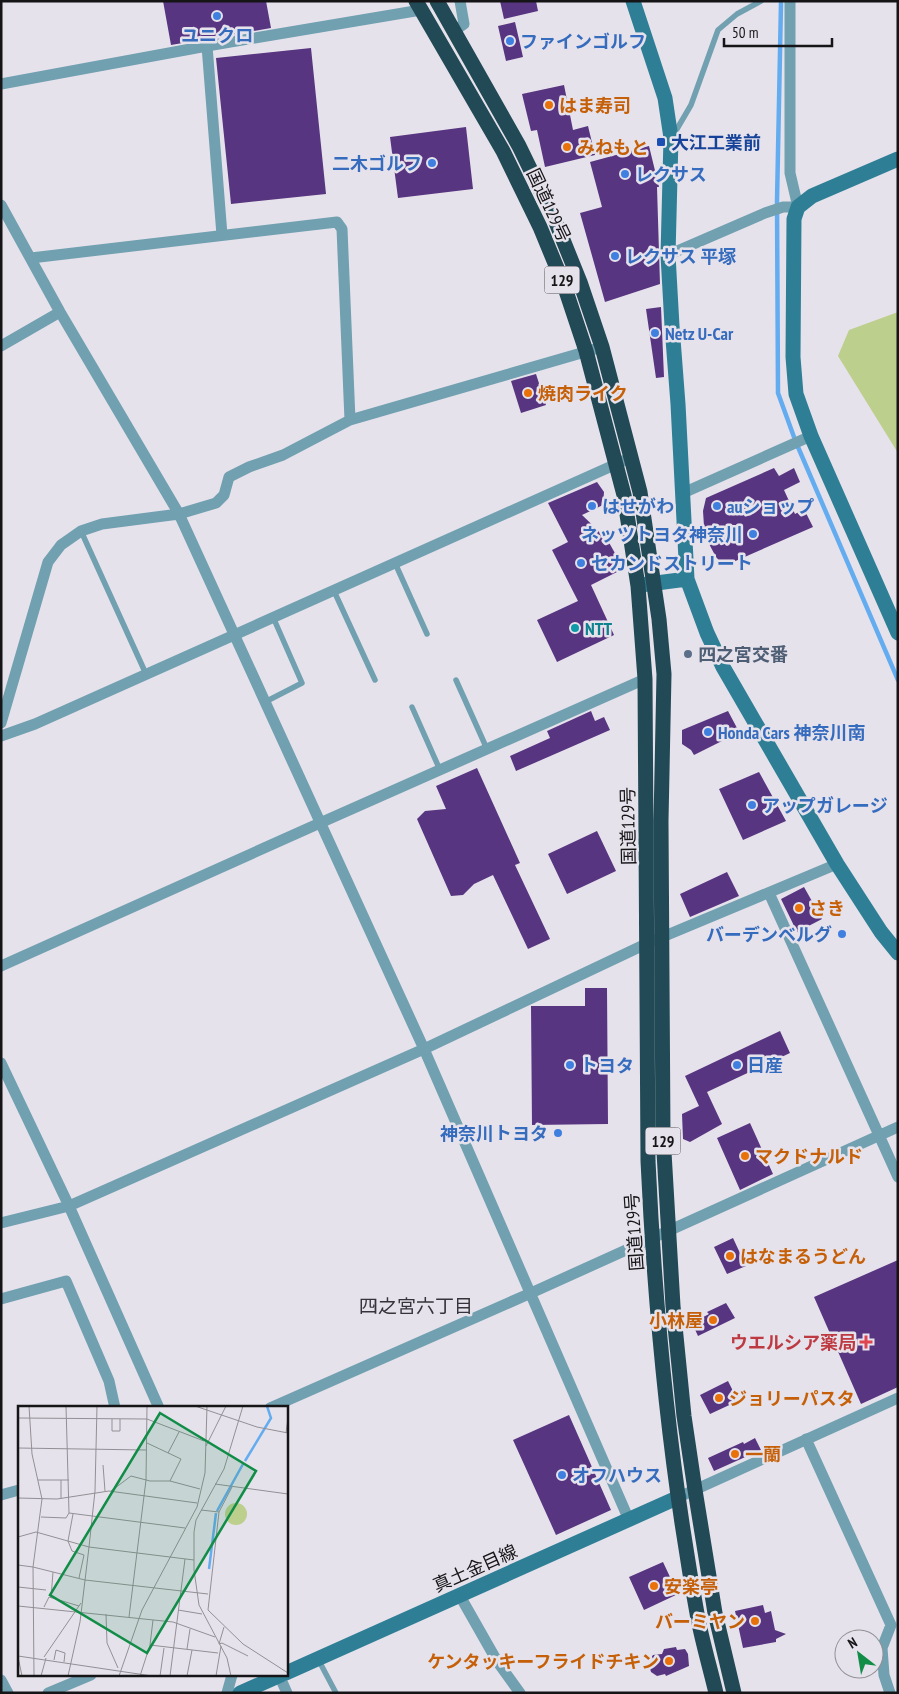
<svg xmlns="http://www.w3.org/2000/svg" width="899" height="1694" font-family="'PT Sans Narrow','Noto Sans JP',sans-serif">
<rect width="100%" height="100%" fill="#e6e2eb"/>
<path fill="#bccf8d" d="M898 312V453L838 356 849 330Z"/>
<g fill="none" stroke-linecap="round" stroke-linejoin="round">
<path stroke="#64acf0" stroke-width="4.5" d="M781 3 777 201 778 393 794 437
M798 447 898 680"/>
</g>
<path fill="#583580" d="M163 1H266L271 28 171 45Z
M500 1H536L538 11 504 19Z
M515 22 523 57 506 61 498 26Z
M311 48 326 194 231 204 216 58Z
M564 85 573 130 588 126 595 155 545 167 537 130 531 131 522 94Z
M466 127 473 189 398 198 390 137Z
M649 146 659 187H657L660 284 605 302 580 213 602 207 590 162Z
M661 307 664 377 656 378 646 309Z
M536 374 546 405 521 413 511 381Z
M774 468 779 476 794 468 800 482 784 490 795 514 804 509 813 527 724 566 716 557 708 542 704 526 703 511 706 498Z
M597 482 604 492 603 505 582 515 607 539 616 555 617 572 591 585 614 635 557 662 537 620 578 601 552 550 568 542 548 503Z
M591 711 595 721 604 717 610 730 516 771 510 756 550 738 547 731Z
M728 711 737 728 735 730 736 734 694 755 691 750 682 744V730Z
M477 768 520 863 515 865 550 939 528 949 493 875 474 884 463 895 451 896 417 819 425 811 446 809 436 786Z
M759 772 786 821 743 840 719 789Z
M597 831 616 871 567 894 548 854Z
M727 872 739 896 690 917 680 894Z
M804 887 822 919 797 932 781 899Z
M585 988H607L608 1124 532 1125 531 1006H585Z
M780 1031 790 1053 707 1092 722 1124 690 1142 683 1139 682 1114 699 1106 685 1076Z
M750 1123 773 1174 740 1190 717 1138Z
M733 1238 746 1266 727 1274 714 1247Z
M898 1260V1387L861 1404 814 1297Z
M726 1303 735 1318 698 1336 692 1323 709 1314 707 1312Z
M728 1381 738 1401 710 1414 700 1395Z
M569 1415 611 1510 556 1535 513 1440Z
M755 1438 761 1450 714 1471 708 1458 743 1442 744 1444Z
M663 1562 678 1594 644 1610 629 1577Z
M763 1605 765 1613 771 1611 775 1630 786 1634 776 1639V1642L743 1648 735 1611Z
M676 1647 677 1650 685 1649 688 1654 689 1666 666 1676 665 1674 657 1676 651 1672 648 1662 653 1655 662 1654 664 1649Z"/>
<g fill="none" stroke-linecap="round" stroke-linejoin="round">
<path stroke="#71a0b0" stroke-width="5.5" d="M674 134 691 105 718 30 737 14 761 1
M81 531 146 674
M395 563 427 634
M334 591 375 680
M456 680 487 749
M265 702 302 683 273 617
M412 707 440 770
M318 1659 336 1693"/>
<path stroke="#71a0b0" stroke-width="11" d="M454 31 464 24 460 1
M207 46 222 235
M1 84 207 46 421 10
M1 205 60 312 179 514 424 1049 629 1520
M668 255 765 213 783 207H798L790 173V1
M1 346 60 312
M350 420 602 347
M683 493 811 436
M1 723 48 562 61 545 81 531 102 524 179 514 216 503 224 495 229 477 249 467 283 455 350 420 342 229 337 222 31 258
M1 736 35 724 632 457
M769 893 898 1177
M1 966 320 823 645 679
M1 1063 69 1206 159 1408
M1 1223 69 1206 424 1049 648 943 837 864
M1 1299 66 1281 109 1381 115 1408
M270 1408 531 1293 898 1127
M806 1439 891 1625 882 1648 884 1675 890 1693
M1 1495 19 1490
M679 1497 898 1398
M460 1596 497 1661 520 1693
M279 1675 287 1693
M1 1680 8 1693
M48 1693 91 1675
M227 1693 232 1675"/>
<path stroke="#2e7f96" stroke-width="15" d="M633 1 665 98 671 138 668 255 672 326 678 404 687 579 707 633 723 667 837 864 881 932 898 953
M898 159 812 196 798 207 794 219 793 357 796 394 811 436 898 633
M641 585 687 579
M286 1673 679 1497
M240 1693 281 1675"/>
<path stroke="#224a56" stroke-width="15" d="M416 1 503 151 540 227 564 285 586 351 624 495 638 586 645 679 648 1161C655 1314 670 1468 698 1619 703 1644 710 1668 716 1693
M437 1 519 146 555 220 580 282 602 347 640 492 659 619 664 674 661 821 663 1135 673 1306 684 1416 695 1490 715 1613 734 1693"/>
</g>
<g fill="#3f7fe0" stroke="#e6e2eb" stroke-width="2">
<circle cx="217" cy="16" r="5"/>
<circle cx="510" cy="41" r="5"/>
<circle cx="432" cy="163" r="5"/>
<circle cx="625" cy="174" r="5"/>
<circle cx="615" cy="256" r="5"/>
<circle cx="655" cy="333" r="5"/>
<circle cx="592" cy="506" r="5"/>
<circle cx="717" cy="506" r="5"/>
<circle cx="753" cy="534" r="5"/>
<circle cx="581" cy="563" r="5"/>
<circle cx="708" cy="732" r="5"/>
<circle cx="752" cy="805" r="5"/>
<circle cx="842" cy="934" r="5"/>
<circle cx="570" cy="1065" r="5"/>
<circle cx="737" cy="1065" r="5"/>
<circle cx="558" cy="1133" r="5"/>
<circle cx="562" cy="1475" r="5"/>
</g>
<g fill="#e8710a" stroke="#e6e2eb" stroke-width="2">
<circle cx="549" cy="105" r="5"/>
<circle cx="567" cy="147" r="5"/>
<circle cx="528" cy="393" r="5"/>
<circle cx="799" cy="908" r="5"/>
<circle cx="745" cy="1156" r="5"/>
<circle cx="730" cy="1256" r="5"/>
<circle cx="713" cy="1320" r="5"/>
<circle cx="719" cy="1398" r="5"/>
<circle cx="735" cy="1454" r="5"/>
<circle cx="654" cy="1586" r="5"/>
<circle cx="755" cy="1621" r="5"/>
<circle cx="669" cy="1661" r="5"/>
</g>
<rect fill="#1a4fb4" stroke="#e6e2eb" stroke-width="2" x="656" y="137" width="10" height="10" rx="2.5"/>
<circle fill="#0f9aa8" stroke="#e6e2eb" stroke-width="2" cx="575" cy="628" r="5"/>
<circle fill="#5c6f8a" stroke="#e6e2eb" stroke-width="2" cx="688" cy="654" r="5"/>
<path fill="#e0444e" stroke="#e6e2eb" stroke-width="2" d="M863.5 1334.5h5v5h5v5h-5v5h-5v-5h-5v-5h5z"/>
<g text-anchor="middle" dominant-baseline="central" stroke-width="5" stroke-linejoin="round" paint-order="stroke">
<g fill="#e6e2eb" stroke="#545257" stroke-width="1">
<rect x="544.5" y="266.5" width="35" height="27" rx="4"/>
<rect x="645.5" y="1127.5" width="35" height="27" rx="4"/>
</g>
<g font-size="16" font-weight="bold" fill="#151417">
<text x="562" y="280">129</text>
<text x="663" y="1141">129</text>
</g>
<g font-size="18" font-weight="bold" fill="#366cbe" stroke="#e6e2eb" text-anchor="start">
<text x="217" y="35" text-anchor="middle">ユニクロ</text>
<text x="520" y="41">ファインゴルフ</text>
<text x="422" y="163" text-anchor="end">二木ゴルフ</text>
<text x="635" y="174">レクサス</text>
<text x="625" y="256">レクサス 平塚</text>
<text x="665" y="333">Netz U-Car</text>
<text x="602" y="506">はせがわ</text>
<text x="727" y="506">auショップ</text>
<text x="743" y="534" text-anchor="end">ネッツトヨタ神奈川</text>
<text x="591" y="563">セカンドストリート</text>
<text x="718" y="732">Honda Cars 神奈川南</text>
<text x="762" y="805">アップガレージ</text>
<text x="832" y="934" text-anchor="end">バーデンベルグ</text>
<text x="580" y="1065">トヨタ</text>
<text x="747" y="1065">日産</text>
<text x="548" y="1133" text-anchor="end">神奈川トヨタ</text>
<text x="572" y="1475">オフハウス</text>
</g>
<g font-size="18" font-weight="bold" fill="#c56008" stroke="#e6e2eb" text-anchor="start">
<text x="559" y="105">はま寿司</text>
<text x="577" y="147">みねもと</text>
<text x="538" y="393">焼肉ライク</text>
<text x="809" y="908">さき</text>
<text x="755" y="1156">マクドナルド</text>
<text x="740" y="1256">はなまるうどん</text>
<text x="703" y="1320" text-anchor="end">小林屋</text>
<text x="729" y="1398">ジョリーパスタ</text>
<text x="745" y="1454">一蘭</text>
<text x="664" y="1586">安楽亭</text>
<text x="745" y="1621" text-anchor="end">バーミヤン</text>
<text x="659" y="1661" text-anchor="end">ケンタッキーフライドチキン</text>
</g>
<g font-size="18" font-weight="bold" fill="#164399" stroke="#e6e2eb" text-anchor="start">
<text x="671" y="142">大江工業前</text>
</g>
<g font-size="18" fill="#151417" stroke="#e6e2eb">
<text transform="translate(549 205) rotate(65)">国道129号</text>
<text transform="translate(628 826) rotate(-91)">国道129号</text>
<text transform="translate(634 1232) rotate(-94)">国道129号</text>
<text transform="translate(475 1568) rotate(-24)">真土金目線</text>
</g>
<g font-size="18" font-weight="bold" fill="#0d838f" stroke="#e6e2eb" text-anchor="start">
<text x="585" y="628">NTT</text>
</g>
<g font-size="18" font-weight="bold" fill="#4e5e75" stroke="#e6e2eb" text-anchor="start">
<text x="698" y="654">四之宮交番</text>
</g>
<g font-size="18" font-weight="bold" fill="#be3a42" stroke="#e6e2eb" text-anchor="end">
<text x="856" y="1342">ウエルシア薬局</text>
</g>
<g font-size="19" fill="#36343b" stroke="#e6e2eb">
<text x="416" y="1306">四之宮六丁目</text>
</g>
</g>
<g transform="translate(18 1406)">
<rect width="270" height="270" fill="#e6e2eb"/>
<path d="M207 108a11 11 0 1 1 22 0a11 11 0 1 1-22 0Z" fill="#bccf8d"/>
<path fill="none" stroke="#64acf0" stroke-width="2.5" d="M227 55 253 12 249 0M199 105 225 58M191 163 198 107"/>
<path fill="none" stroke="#929096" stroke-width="1" d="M11 0 14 48 24 93 15 161 67 174 190 188M177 0 239 21 270 27M0 12 129 13 186 35M94 13V25H102V13M268 27 270 12M188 40 208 0M0 42 128 44M150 47 161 26M85 59 87 85M20 74H51M152 75 182 83M197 78 270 88M214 81 201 106 190 204 225 238 270 267M93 85 113 70 132 75H152L163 53 129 37M0 92 39 93 91 85 179 97M43 92V74M183 104 201 106M51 107 167 122M55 108 50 135 54 145 66 149 61 172M23 111 48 112 51 107 48 0M0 131 18 126 71 141 176 154M0 159 15 161 16 270M0 181 28 184M33 192 35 166M0 200 155 216 197 231M26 201 31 191 61 200M160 204 184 208M88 208 89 237 100 262M111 211 128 74 129 0M206 221 201 238 204 237 230 250M132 239 200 247M169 243 172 223M0 250 134 270M0 251 4 270M26 251 63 197M36 254 38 244 47 247 46 256M23 270 28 252M50 270 62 216 71 141 77 85 79 0M101 270 124 204 179 101 187 67 189 0M122 270 132 239 135 214M142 270 146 242M152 270 167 153M169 270 174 244M198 270 203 240M213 270 209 252 181 199 176 164V126L178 114 206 63 225 0"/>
<path fill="#118d48" fill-opacity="0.15" stroke="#118d48" stroke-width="2.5" d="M142 7 238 65 129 247 32 189Z"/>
<rect width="270" height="270" fill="none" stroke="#151417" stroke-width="2.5"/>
</g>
<rect width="899" height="1694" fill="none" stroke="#151417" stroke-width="5"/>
<g transform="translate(859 1654) rotate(329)"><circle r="24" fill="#e6e2eb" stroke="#929096"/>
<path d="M0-4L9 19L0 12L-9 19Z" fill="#118d48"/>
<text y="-8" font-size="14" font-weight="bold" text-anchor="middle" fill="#151417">N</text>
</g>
<path d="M724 38v8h108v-8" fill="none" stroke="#151417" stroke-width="2.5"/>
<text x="732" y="38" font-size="15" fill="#151417" stroke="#e6e2eb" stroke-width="4" paint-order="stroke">50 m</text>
</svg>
